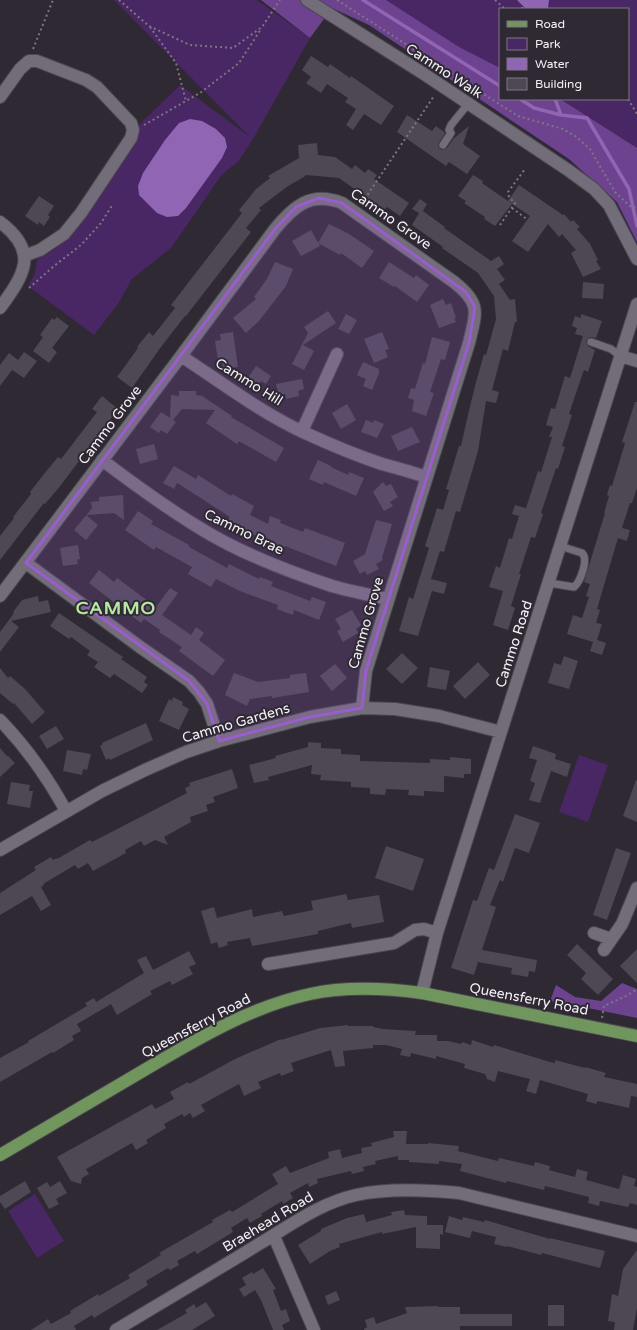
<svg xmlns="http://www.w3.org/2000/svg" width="637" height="1330" font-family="'Varela Round',sans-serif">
<rect width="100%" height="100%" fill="#2e2933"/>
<path fill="#492664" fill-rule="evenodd" d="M114 0H257L310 38 253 139 238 162 226 171 221 176 171 248 132 279 118 304 94 335 28 286 35 273 37 259 52 251 68 239 136 142 138 126 180 85 250 137Z
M321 0H637V242L617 202 569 159 369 25 332 7ZM500 9H628V99H500Z
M579 755 608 765 588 822 559 812Z
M35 1194 64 1241 37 1258 8 1211Z"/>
<path fill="#6d438f" d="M261 0H386L459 47 500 68V99H560L637 148V242L617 202 569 159 369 25 332 8 310 38Z
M622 983 637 989V1018L593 1009 550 1001 556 985 575 997 601 1001Z"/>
<path fill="#8f65b4" d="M517 0H549L548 9H526Z
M190 119 202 121 216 129 225 138 227 147 222 158 186 208 178 216 167 217 157 213 139 195 138 186 143 173 165 140 179 123Z"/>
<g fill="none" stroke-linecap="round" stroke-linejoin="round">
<path stroke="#8f65b4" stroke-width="3.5" d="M363 0 500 86
M520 99 534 108 561 115 587 118 629 189 637 226
M555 99 561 115"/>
</g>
<path fill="#4d4853" d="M311 56 328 67 330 64 350 78 351 76 394 106 381 125 364 114 353 130 346 125 356 109 345 102 348 98 327 84 321 93 306 83 311 77 302 70Z
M407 115 432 131 436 126 444 132 445 133 438 144 439 148 442 150 447 148 454 138 469 126 463 144 480 156 467 174 449 162 446 166 397 132Z
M317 143 318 155 335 157 352 169 355 165 365 173 368 169 377 175 374 179 409 203 400 216 387 207 384 210 339 178 306 175 304 177 288 186 259 208 261 210 246 228 251 232 186 316H185L161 347 132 388 117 377 138 348 137 347 149 332 153 336 175 308 171 305 242 213 239 210 256 189 270 178 268 176 299 158 298 145Z
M473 175 483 181 482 183 512 204 495 226 484 219 485 217 464 203 466 201 458 196Z
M519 185 563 215 564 214 571 222 573 220 580 227 577 229 590 244 598 260 596 261 601 269 583 277 571 253 576 250 562 234 559 237 548 224 528 252 512 241 530 216 508 201Z
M39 196 54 206 48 215 50 217 44 226 39 222 38 225 25 216Z
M420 199 427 204 423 211 445 227 444 228 491 261 499 256 504 264 497 269 505 280 499 284 510 300 515 299 517 322H515L508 351 503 349 492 390 499 392 496 403 486 401 478 451 460 512 456 511 444 552 440 551 431 579 447 583 444 594 432 591 418 636 399 631 409 597 413 599 429 548 425 546 437 508 443 510 449 490 446 489 459 446H461L467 419 475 386 484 354 486 355 496 319 494 296 478 273 442 248 443 247 412 225 419 213 412 209Z
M329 224 349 234 374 251 362 268 341 253 340 255 318 243Z
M311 230 320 246 301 256 292 241Z
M275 262 293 269 286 286 259 321 246 333 233 318 256 299 254 297 267 279Z
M389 262 414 278 416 275 429 285 417 302 395 286 394 287 379 278Z
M583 282 604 284 603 299 582 298Z
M443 299 446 305 451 303 456 318H454L456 322 439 328 430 305Z
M328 311 336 323 303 345 314 351 304 370 292 364 308 333 304 327Z
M346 314 357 320 349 334 338 329Z
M581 314 602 321 596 338 590 337 586 341 588 346 595 350 588 372 584 370 576 393 569 414 572 415 562 446 565 447 558 469 556 468 541 513 543 514 535 538 531 537 519 574H521L511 606 515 608 508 630 493 625 503 591 489 587 496 566 500 568 509 538 512 539 519 516 512 514 515 505 526 508 538 471 541 472 552 437H549L553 427 546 425 551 408 555 409 565 376 570 378 583 336 575 334 577 328 572 326 575 316 581 318Z
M57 317 69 326 52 348 57 352 49 363 33 351 43 337 40 335 52 318 54 320Z
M233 332 238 367 223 369 222 359 218 360 215 341 221 340 220 334Z
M382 332 389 349 385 350 388 357 374 363 364 339Z
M432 337 450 342 445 360 441 359 430 392 434 393 426 416 412 411 414 400 408 398 411 388 415 389 423 363 425 364Z
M24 352 37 361 24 378 12 370 0 386V365L9 353 18 360Z
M363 362 379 369V373L372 390 363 386 366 379 357 375Z
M256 366 271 376 266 384 261 381 258 386 247 379Z
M302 379 304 389 298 391 299 396 286 399 285 394 279 395 276 384Z
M179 391H196V395L202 396 232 416 231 417 284 448 276 462 239 441 237 444 206 423 215 410 182 409 173 420 176 422 167 434 161 430 159 433 150 427 161 412 170 418 171 395 179 396Z
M102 396 118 409 61 485 45 504 44 503 0 560V536L14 518 13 517 31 494 30 492 40 479 58 457 61 459 97 412 92 409Z
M635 402H637V488L632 503H630L622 528 630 530 627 541 618 538 597 609 600 610 596 623 602 624 597 640 606 643 602 655 590 651 593 642 567 634 573 615 582 618 589 597 586 596 590 584 584 582 605 513H604L609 496 607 495 610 485 612 486 625 443 622 442Z
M347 404 356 420 341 429 332 413Z
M366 420 373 423 374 420 384 424 377 438 361 432Z
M412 427 420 442 398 451 391 436Z
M154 444 158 459 140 464 136 449Z
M318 460 331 466V467L348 475 349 472 364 478 356 496 324 482 323 485 309 479Z
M174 466 196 479 198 475 231 496 232 494 254 506 250 515 268 524 270 516 281 520 280 523 303 532 305 528 345 543 336 566 285 546 284 548 263 540 228 520 230 517 182 486 177 483 174 489 163 483Z
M383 482 386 486 391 484 398 497 390 502 393 506 384 511 373 492Z
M123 495 124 520 114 513 86 515 98 525 86 540 74 530 92 508 91 502 99 501V497Z
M138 511 153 521 151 524 189 545V547L227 568 229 564 259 579 260 577 273 582 271 586 310 601 312 597 326 602 319 620 294 610 293 615 277 609 278 605 240 591 216 579 211 587 188 574 192 567 156 547 154 550 125 530Z
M376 520 392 524 382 558 383 560 376 564 379 569 367 575 365 571 360 574 353 561 365 554Z
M78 545 80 559 77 560 78 564 63 566 60 548Z
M99 570 114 582 117 578 156 607 170 588 178 593 162 615 191 635 196 627 204 633 199 640 225 660 213 676 179 651 182 647 159 632 160 630 144 619 141 623 89 583Z
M38 596 39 602 48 600 51 612 11 621 19 627 0 652V632L14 613 13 612 22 600Z
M352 610 361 625 356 629 358 633 343 642 337 631 341 629 335 619Z
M59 613 123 657 121 659 147 677 144 682 148 685 142 693 114 674 110 678 94 667 98 662 87 655 90 651 71 637 69 639 50 626Z
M402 653 418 668 402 684 386 669Z
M564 656 578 661 569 689 548 683 554 663 561 665Z
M478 662 490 675 465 699 453 686Z
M335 664 347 678 332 691 320 676Z
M430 667 450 671 446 690 427 687Z
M0 668 8 678 10 676 25 689 45 712 32 724 14 703 13 704 0 693Z
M234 673 258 682 290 678V675L306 673 309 692 272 698V696L250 699 247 706 225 695Z
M173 697 183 702 182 705 189 709 179 730 159 721 169 699 172 701Z
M146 723 153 740 110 760 109 758 106 760 100 746 103 744 102 743Z
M56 726 64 739 47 749 39 736Z
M308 742 321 743V748L341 749V754L360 755V761L430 763V759L450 760V757L471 759V774H464V778L444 776V792L424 791V796L408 795 409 790 386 789 385 795 370 794V788L351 787V782L320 780 321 775 311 774 312 765 268 777 269 780 254 783 249 765 276 758 275 756 308 747Z
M533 746 556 754 555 759 571 764 567 777 551 771 540 803 529 800 535 783 530 781 537 760 529 758Z
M0 748 7 756H8L15 763 0 777Z
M67 750 91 754 87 770 83 769 82 775 63 771Z
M232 769 238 788 213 797 215 802 206 805 208 811 190 817 191 822 164 837 168 845 155 840 144 846 141 841 125 850 126 853 93 871 88 863 78 869 75 865 43 884 44 885 41 887 51 905 41 911 32 896 0 915V893L36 870 34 867 51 857 53 860 57 858V859L90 840 92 842 187 793 185 788 190 786 189 783Z
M636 780 637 781V822L623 816Z
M11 782 30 785 29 791H33L30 808 7 804Z
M515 814 540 823 529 853 515 848 503 882 500 880 490 905 496 907 482 950 537 960 535 972 529 971 528 977 517 975 511 974 512 968 478 962 474 975 451 968 473 900 477 901 489 868 494 870Z
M386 846 424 859 413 891 375 878Z
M616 848 631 853 607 920 593 915Z
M346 894 348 900 379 895 384 922 352 928 351 923 318 931V934L252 946 250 938 227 942 228 945 219 948 217 942 211 944 201 911 214 907 217 918 252 909 253 917 282 911 284 916 313 910 311 901Z
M577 944 613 979 598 995 581 979 586 973 567 955Z
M637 949V983L620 966Z
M189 951 196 964 189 967 193 974 172 985 170 981 150 991 152 994 117 1015 111 1004 77 1024 81 1031 72 1036 74 1040 53 1053 52 1052 0 1082V1058L29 1042 28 1041 87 1006 85 1003 94 998 96 1002 144 973 137 960 146 956 153 970Z
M348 1025V1026H373V1027L383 1029 416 1031 415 1035H437V1041H448L461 1044 462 1042 471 1045 472 1040 493 1047 494 1045 550 1062 555 1063V1060L585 1068V1067L606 1073 604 1077 637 1084V1097L631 1096 629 1108 598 1101 596 1104 586 1101 588 1094 540 1080 536 1094 526 1091 530 1079 498 1071 495 1082 487 1079 485 1074 464 1068 465 1064 436 1056V1059L411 1053 410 1057 400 1055 402 1049 386 1045H373V1048L343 1051 345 1066 335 1067 331 1050 291 1063 294 1071 281 1076 280 1073 258 1082 261 1088 244 1096 239 1084 201 1105 205 1111 193 1118 190 1113 184 1117 182 1114 164 1124 166 1128 146 1140 148 1143 136 1150 132 1143 88 1168 86 1169 89 1174 82 1178 81 1184 71 1181 57 1157 152 1104 155 1109 174 1099 170 1092 188 1082 189 1084 235 1059 281 1039V1040L320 1028Z
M393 1131H407L406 1144H428V1143L459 1146 458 1151 498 1161 499 1158 534 1166 535 1162 550 1166 549 1170 575 1177 577 1169 588 1172 586 1180 619 1189 623 1175 636 1179 634 1186 637 1187V1205L630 1203 628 1207 600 1201 599 1206 588 1203 589 1197 545 1186 544 1190 507 1181 506 1183 460 1171 462 1164 439 1161V1164L409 1162V1160H398V1156L375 1161 376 1164 363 1167 364 1171 352 1174 351 1171 317 1179 318 1183 309 1187 308 1183 290 1193 293 1198 283 1204 282 1201 261 1214 262 1216 250 1223 247 1218 231 1228 233 1232 197 1254 195 1251 177 1261 179 1265 170 1270 168 1268 146 1281 148 1285 94 1318 92 1315 74 1326 76 1330H31L48 1319 51 1324 71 1313 70 1311 98 1294 99 1296 130 1278 128 1275 161 1255 159 1253 213 1222 212 1220 230 1210 232 1212 278 1184 272 1174 286 1166 290 1173 329 1158 328 1152 340 1149 342 1158 362 1153 361 1148 372 1146 371 1143 394 1137Z
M25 1181 31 1192 5 1209 0 1202V1196Z
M60 1181 67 1193 56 1199 59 1204 49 1209 37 1188 47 1182 50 1187Z
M404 1210 405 1215 427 1216V1225H443V1235L440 1234V1249L416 1248V1227L382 1234V1232L339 1244 340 1247 330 1251 310 1264 298 1245 321 1231V1229L347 1218 364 1214 366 1222 392 1215 391 1212Z
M449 1216 462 1220 463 1217 484 1222 485 1220 550 1239V1238L605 1251 600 1268 542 1253 541 1255 507 1246V1247L494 1244 496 1237 472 1231 470 1238 445 1232Z
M637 1250V1308L633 1330H614L615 1322 608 1321 612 1294 618 1296 623 1269Z
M263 1268 276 1289 273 1290 281 1311 286 1309 290 1321 282 1325 284 1330H273L261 1300 255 1290 244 1297 239 1289 246 1285 242 1278 252 1272 253 1274Z
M336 1291 340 1300 328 1305 325 1296Z
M206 1302 215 1316 192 1330H157L187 1313 185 1310 194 1304 196 1308Z
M548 1305H564V1326H548Z
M438 1306V1307H460V1314H512V1326H460V1330H364V1329L367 1327 365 1320 374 1317 376 1324 407 1313 405 1307Z"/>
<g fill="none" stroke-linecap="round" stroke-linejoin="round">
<g stroke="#4b4750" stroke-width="9">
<path id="lane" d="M443 145 451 133 449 130 451 125 468 104
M591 342 611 349 620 356
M549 583 574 587C580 582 589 560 582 553L560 546"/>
</g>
<g stroke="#4b4750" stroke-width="14">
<path id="street" d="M307 0 424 74 568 170 594 189 609 205 637 259
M0 97 20 69 29 61H37L86 80 97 87 131 123 133 130 131 138 81 213 64 234 40 250 24 256
M0 222C40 252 24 275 0 308
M181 356C221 382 260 412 303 432 329 444 355 455 382 464 397 468 412 472 426 477
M620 356 637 361
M302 431 337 354
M102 460C135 485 168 509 203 530 242 554 287 571 332 586 350 591 369 595 388 599
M26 563 140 647 189 681 199 692 207 704 219 741
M0 596 181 356 275 229C294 206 311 191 342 203L454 282C482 304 476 313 469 343L366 671 362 708
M0 720C26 747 48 778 66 811
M0 850 102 791 145 770 186 752 219 741 310 717 362 708 395 709 439 716 501 732
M594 933 611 939
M604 950 622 924 637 888
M268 964 394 943 415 930 424 929 437 933
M422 993 437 933 637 304
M272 1236 276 1241 314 1330
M116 1330C164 1301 212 1273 259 1244 291 1225 320 1203 356 1195 387 1188 428 1190 459 1193L637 1236"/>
</g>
<g stroke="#4b4750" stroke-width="14">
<path id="primary" d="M0 1155C47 1127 94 1100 141 1072 194 1041 249 1007 310 994 347 986 385 988 422 993L637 1036"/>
</g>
<path stroke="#7c7880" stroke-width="2" stroke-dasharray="2 3" stroke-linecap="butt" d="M119 0 149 26 190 45 233 48 262 27 280 0
M337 0 518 116 563 129 575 136 590 149 615 192 631 207 637 208
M495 0 505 9
M522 9V0
M150 27 176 63 186 101
M33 49 53 0
M628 99 637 114
M144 125 200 93 239 63 261 29
M362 203 434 96
M512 208 528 220
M500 225 515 203 509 197 508 192 525 169
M29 288 54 266 81 245 101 223 113 204
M602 1018 604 1006 628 995 637 989"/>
<use href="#lane" stroke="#736d79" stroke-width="7"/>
<use href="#street" stroke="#736d79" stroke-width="12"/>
<use href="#primary" stroke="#70965d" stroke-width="12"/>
</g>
<path fill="#995dcd" fill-opacity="0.2" stroke="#995dcd" stroke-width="3" stroke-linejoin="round" d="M319 198 342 203 466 292 475 307 469 343 366 671 362 708 310 717 219 741 207 704 189 681 26 563 275 229 296 207Z"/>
<g text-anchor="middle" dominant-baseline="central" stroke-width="4" stroke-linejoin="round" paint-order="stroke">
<g font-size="14" fill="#f4f0f7" stroke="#2e2933">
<text transform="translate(444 71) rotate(33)">Cammo Walk</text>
<text transform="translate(391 219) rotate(35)">Cammo Grove</text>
<text transform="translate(249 382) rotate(32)">Cammo Hill</text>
<text transform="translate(110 425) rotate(-53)">Cammo Grove</text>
<text transform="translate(244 532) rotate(26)">Cammo Brae</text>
<text transform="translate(366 623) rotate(-74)">Cammo Grove</text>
<text transform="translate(514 644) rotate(-72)">Cammo Road</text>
<text transform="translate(236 723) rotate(-16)">Cammo Gardens</text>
<text transform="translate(529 999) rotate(11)">Queensferry Road</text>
<text transform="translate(196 1026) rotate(-28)">Queensferry Road</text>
<text transform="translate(268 1222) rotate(-31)">Braehead Road</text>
</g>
<g font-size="18" font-weight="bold" letter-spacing="1" fill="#b7e5a3" stroke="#2e2933">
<text x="116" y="608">CAMMO</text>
</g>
</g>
<rect x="499" y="8" width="130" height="92" fill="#2e2933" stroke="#7d7981"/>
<rect x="507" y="21" width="20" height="6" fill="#70965d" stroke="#7d7981"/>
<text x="535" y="28" font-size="12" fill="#f4f0f7">Road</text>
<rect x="507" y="38" width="20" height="12" fill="#492664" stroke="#7d7981"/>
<text x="535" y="48" font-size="12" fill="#f4f0f7">Park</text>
<rect x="507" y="58" width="20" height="12" fill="#8f65b4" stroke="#7d7981"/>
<text x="535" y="68" font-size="12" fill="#f4f0f7">Water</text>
<rect x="507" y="78" width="20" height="12" fill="#4d4853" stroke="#7d7981"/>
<text x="535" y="88" font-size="12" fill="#f4f0f7">Building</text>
</svg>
